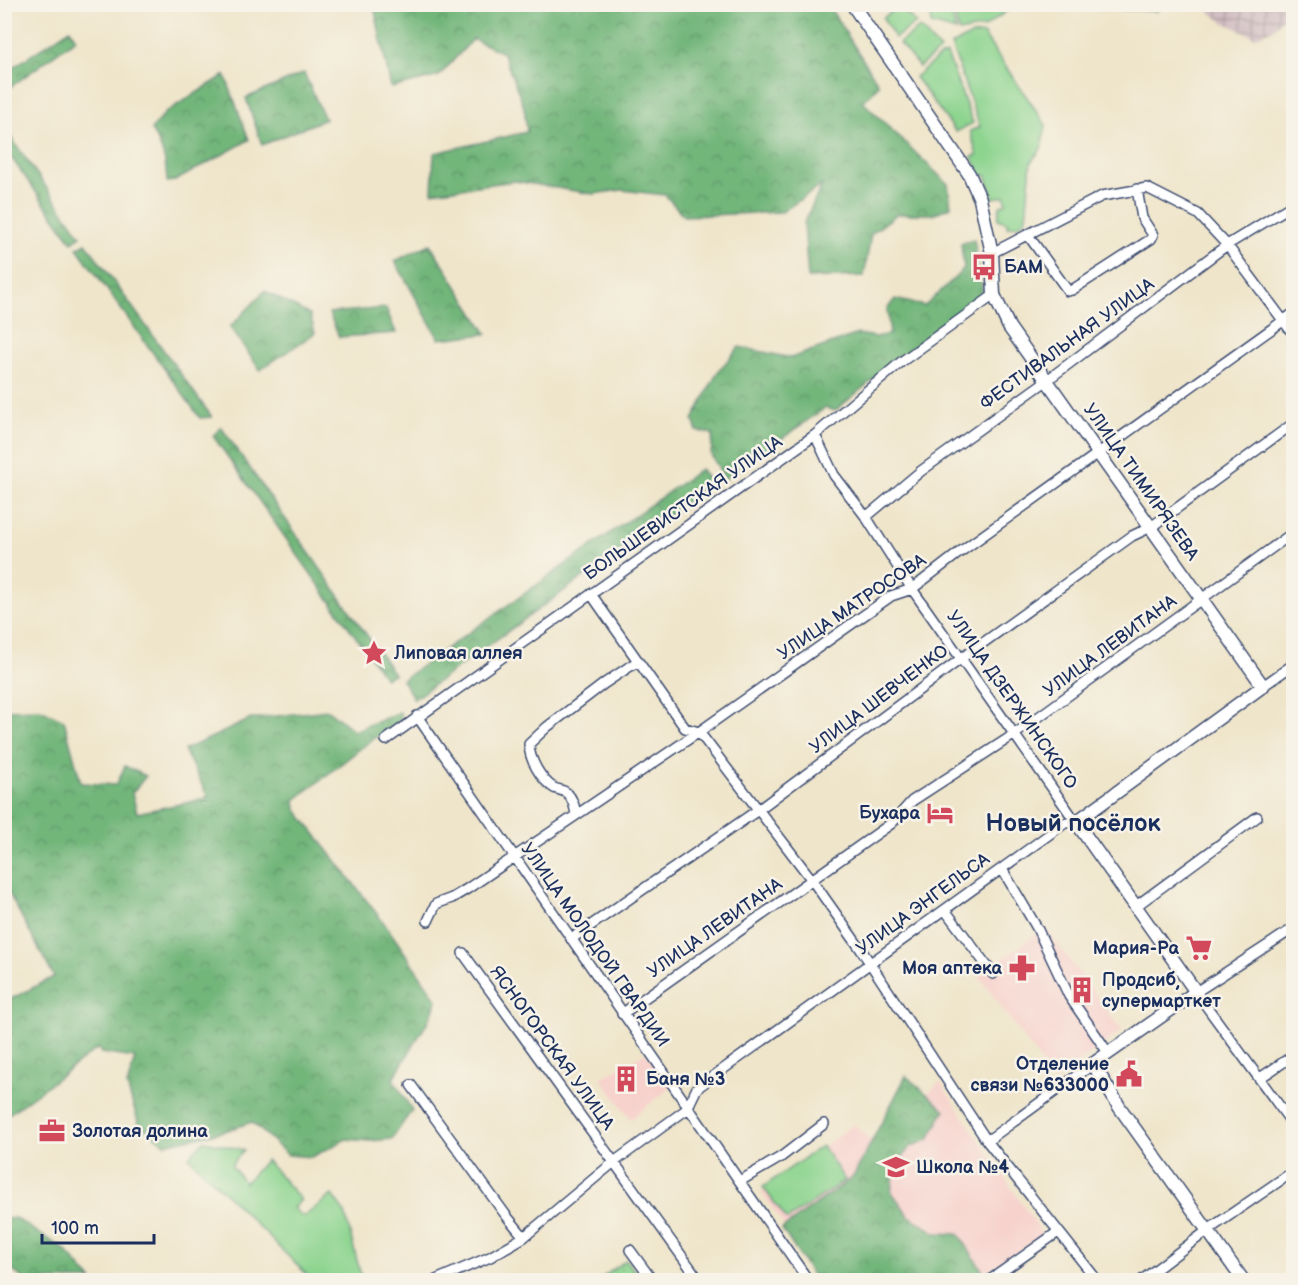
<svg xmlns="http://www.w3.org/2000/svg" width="1298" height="1285" font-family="'Balsamiq Sans',sans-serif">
<defs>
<pattern id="industrial-grid" width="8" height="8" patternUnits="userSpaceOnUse" patternTransform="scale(1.5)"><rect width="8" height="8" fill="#d2bec2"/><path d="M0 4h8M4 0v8" fill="none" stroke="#aa9ba1"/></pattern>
<pattern id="forest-crowns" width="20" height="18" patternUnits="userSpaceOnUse" patternTransform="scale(1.5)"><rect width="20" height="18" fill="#72b67a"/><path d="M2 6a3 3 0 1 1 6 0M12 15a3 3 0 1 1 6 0" fill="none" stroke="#5d9467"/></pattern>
<pattern id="park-dots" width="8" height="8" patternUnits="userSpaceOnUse" patternTransform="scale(1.5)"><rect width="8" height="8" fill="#8dd48f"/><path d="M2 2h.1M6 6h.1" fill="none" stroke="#79b67e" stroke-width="1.8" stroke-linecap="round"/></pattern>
</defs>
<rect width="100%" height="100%" fill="#f7f3e8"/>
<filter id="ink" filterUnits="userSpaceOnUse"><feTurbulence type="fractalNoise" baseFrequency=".0167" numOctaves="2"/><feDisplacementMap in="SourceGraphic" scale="12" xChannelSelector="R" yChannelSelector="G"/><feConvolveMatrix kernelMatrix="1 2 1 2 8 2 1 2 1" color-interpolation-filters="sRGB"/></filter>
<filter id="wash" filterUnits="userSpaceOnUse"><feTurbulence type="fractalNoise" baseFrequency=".008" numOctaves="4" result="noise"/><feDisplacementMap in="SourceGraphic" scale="24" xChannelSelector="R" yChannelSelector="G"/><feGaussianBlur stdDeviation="1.35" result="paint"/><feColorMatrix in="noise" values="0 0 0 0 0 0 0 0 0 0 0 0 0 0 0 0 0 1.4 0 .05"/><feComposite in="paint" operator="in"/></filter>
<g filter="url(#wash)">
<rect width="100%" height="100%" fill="#efe5ca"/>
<path fill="#f7d0cb" d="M1045 928 1122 1030 1055 1081 979 976Z
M645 1053 672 1086 631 1119 601 1078Z
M940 1082 1043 1235 974 1280H822L761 1192 854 1124 873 1143Z"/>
<path fill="url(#industrial-grid)" d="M1200 5H1293V29L1284 17 1273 29 1255 37 1223 22Z"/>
<path fill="#8dd48f" stroke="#548276" stroke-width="1.5" d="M931 5H949L956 31 931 24Z
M952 5H1009V9L985 27 959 32Z
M899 6 916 23 895 38 883 18Z
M920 28 940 50 919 67 899 43Z
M983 34 1046 125 1041 149 1031 162 1026 218 1019 225 1007 227 1008 223 998 219 1000 206 1006 203 1005 196 993 198 986 175 982 176 972 157 977 155 970 131 980 127 951 45 972 35Z
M947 54 973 123 956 132 915 77 940 56Z
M204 1141 244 1150 231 1165 245 1183 266 1160 301 1200 293 1208 303 1217 332 1195 345 1213 362 1280H312L189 1157Z
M822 1146 845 1180 787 1220 763 1187Z"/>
<path fill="url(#forest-crowns)" stroke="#46726c" stroke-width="1.5" d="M389 4H620L621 8 629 4 828 5 879 85 863 102 948 184 951 207 933 214H897L871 234 864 276 808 278 804 223 822 185 782 212 684 216 665 195 622 190 593 194 515 181 432 192 434 153 527 132 524 107 503 53 473 39 439 76 391 88 375 11Z
M1079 5H1162L1157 11 1082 8Z
M70 29 76 39 5 91V73Z
M304 73 325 119 262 145 246 98Z
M225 75 249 140 175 181 167 182C166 160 163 148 151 130L166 112Z
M4 128 81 236 72 242 5 149Z
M974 239 983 294 909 350 835 411 825 408 725 479 711 455 713 434 697 431 693 420 717 373 739 347 791 358 858 334 876 337 890 334 887 309 895 299 925 306 964 269 961 244Z
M86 243 212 417 200 418 77 248Z
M430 244 487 334 439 339 395 261Z
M265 291 310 315 315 333 260 370 230 327Z
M386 308 396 333 339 337 329 313Z
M221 427 394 674 385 678 213 436Z
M701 469 711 485 414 699 402 680Z
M40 709 64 720 81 783 116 785 125 766 146 776 132 793 137 813 209 798 184 750 251 719 328 710 354 731 400 712 401 720 369 742 295 800 296 809 387 927 437 1000 430 1018 393 1079 412 1110 392 1139 370 1141 346 1139 312 1157 288 1155 252 1122 225 1131 165 1144 139 1124 127 1086 135 1058 101 1053 98 1048 5 1117V998L7 1001 54 977 5 886V710Z
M906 1076 945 1110 928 1140 910 1147 896 1165 891 1191 909 1216 936 1233 959 1234 987 1278 983 1280H815L782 1229 853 1177Z
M5 1218H15L65 1250 92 1280H25L7 1266 5 1267Z"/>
<path fill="url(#park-dots)" stroke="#548276" stroke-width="1.5" d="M626 1260 636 1273 625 1280H599Z"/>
</g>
<g filter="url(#ink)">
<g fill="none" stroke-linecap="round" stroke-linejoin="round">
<g stroke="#3b4a6e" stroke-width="12">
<path id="street" d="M1028 235 1068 291 1072 290 1151 239 1153 235 1142 218 1137 189
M992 253 1102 196 1147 188 1198 214 1227 245 1294 335
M866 517 921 471 1046 381 1227 245 1294 204
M591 594 685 728 699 732 812 880 862 951 987 1141 1097 1280
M1263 686 1294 664
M417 716 808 1280
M386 740 815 435 901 362 994 295
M576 815C575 807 573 799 567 793 563 790 559 790 554 788 541 780 529 759 529 744L547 727 605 683 638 661
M1002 869 1037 928 1069 996 1109 1054
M1136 906 1257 817
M945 910 993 974
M428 921 436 904 452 898 467 889 699 732 891 596 912 589 960 552 1294 313
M1294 928 1196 992 1294 1126
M571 939 758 810 962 658 1132 536 1151 527 1294 423
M463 953 699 1280
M622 1014 892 823 912 801 1015 734 1294 532
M1260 1078 1294 1055
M411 1085 505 1214 524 1237
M987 1141 1093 1064
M740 1181 781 1157 824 1124
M630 1250 652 1280
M436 1280 490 1257 524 1237 614 1162 687 1109 697 1088 1065 823 1076 822 912 589 866 517 834 475 815 435
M990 1280 1058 1232
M1142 1280 1208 1230 1294 1171"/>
</g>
<g stroke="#3b4a6e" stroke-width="15">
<path id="secondary" d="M852 4 969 174 980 199 987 231 992 253 994 295 1009 327 1263 686 1076 822 1196 992 1093 1064 1120 1108 1243 1280"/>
</g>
<use href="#street" stroke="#fff" stroke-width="9"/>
<use href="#secondary" stroke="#fff" stroke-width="12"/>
</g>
</g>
<defs>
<g id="bus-bare" transform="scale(2.07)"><path d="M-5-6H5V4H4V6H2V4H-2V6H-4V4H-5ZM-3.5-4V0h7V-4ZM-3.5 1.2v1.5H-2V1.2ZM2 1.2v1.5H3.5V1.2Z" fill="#d1495b" stroke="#f7f3e8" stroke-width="2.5" paint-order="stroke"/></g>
<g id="sight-bare" transform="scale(2.07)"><path d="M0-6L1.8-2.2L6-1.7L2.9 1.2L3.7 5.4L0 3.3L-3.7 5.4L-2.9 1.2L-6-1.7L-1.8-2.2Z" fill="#d1495b" stroke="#f7f3e8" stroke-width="2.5" paint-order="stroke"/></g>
<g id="hotel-bare" transform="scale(2.07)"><path d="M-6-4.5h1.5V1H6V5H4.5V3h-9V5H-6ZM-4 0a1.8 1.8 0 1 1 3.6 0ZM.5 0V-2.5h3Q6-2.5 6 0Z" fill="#d1495b" stroke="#f7f3e8" stroke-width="2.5" paint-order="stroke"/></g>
<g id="supermarket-bare" transform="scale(2.07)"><path d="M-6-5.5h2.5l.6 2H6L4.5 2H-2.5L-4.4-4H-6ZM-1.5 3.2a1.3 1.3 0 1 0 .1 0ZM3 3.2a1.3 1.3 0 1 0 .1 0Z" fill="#d1495b" stroke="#f7f3e8" stroke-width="2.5" paint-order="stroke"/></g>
<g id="pharmacy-bare" transform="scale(2.07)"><path d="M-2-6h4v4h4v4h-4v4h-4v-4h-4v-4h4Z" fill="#d1495b" stroke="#f7f3e8" stroke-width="2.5" paint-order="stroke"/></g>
<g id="building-bare" transform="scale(2.07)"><path d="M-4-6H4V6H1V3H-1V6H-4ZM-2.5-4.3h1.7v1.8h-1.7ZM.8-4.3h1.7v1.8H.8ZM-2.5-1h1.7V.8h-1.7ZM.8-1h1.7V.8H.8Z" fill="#d1495b" stroke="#f7f3e8" stroke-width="2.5" paint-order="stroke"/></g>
<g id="civic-bare" transform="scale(2.07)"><path d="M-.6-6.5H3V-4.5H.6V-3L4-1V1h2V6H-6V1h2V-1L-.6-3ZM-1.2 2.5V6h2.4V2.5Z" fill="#d1495b" stroke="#f7f3e8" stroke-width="2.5" paint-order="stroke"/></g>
<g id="office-bare" transform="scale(2.07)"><path d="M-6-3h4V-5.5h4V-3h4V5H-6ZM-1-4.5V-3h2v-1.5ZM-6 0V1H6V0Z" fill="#d1495b" stroke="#f7f3e8" stroke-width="2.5" paint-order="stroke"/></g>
<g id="school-bare" transform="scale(2.07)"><path d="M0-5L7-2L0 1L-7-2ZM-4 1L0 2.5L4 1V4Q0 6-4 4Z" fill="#d1495b" stroke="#f7f3e8" stroke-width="2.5" paint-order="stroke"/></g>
</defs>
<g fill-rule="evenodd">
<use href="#bus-bare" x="984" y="267"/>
<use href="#sight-bare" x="374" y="653"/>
<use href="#hotel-bare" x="940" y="813"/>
<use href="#supermarket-bare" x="1199" y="948"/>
<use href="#pharmacy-bare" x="1022" y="968"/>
<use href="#building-bare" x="1082" y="990"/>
<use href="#civic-bare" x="1129" y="1074"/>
<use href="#building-bare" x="626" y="1079"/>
<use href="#office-bare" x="52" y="1131"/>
<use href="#school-bare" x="896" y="1167"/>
</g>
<g text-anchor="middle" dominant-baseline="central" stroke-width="5" stroke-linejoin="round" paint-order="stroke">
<g font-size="18" font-weight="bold" fill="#1b2f5e" stroke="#f7f3e8" text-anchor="start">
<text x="1004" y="267">БАМ</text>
<text x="394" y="653">Липовая аллея</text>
<text x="920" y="813" text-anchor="end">Бухара</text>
<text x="1179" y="948" text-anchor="end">Мария-Ра</text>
<text x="1002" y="968" text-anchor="end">Моя аптека</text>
<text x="1102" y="980">Продсиб,<tspan x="1102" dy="21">супермарткет</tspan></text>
<text x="1109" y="1064" text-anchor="end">Отделение<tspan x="1109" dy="21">связи №633000</tspan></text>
<text x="646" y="1079">Баня №3</text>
<text x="72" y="1131">Золотая долина</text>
<text x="916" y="1167">Школа №4</text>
</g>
<g font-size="18" fill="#1b2f5e" stroke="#f7f3e8">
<text transform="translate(1067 344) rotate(-36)">ФЕСТИВАЛЬНАЯ УЛИЦА</text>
<text transform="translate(1141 482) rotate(55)">УЛИЦА ТИМИРЯЗЕВА</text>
<text transform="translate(683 508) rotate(-35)">БОЛЬШЕВИСТСКАЯ УЛИЦА</text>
<text transform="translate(852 607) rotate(-34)">УЛИЦА МАТРОСОВА</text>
<text transform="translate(1110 646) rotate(-36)">УЛИЦА ЛЕВИТАНА</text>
<text transform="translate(879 699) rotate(-37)">УЛИЦА ШЕВЧЕНКО</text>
<text transform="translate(1012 700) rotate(55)">УЛИЦА ДЗЕРЖИНСКОГО</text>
<text transform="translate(923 904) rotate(-36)">УЛИЦА ЭНГЕЛЬСА</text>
<text transform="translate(715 928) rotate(-35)">УЛИЦА ЛЕВИТАНА</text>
<text transform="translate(595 945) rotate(55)">УЛИЦА МОЛОДОЙ ГВАРДИИ</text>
<text transform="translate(552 1048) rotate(54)">ЯСНОГОРСКАЯ УЛИЦА</text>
</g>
<g font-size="24" font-weight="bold" fill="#1b2f5e" stroke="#f7f3e8">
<text x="1073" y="823">Новый посёлок</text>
</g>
</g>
<rect width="1298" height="1285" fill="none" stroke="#f7f3e8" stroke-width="24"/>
<path d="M42 1234v9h112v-9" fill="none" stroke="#1b2f5e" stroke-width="3"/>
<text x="51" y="1234" font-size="18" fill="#1b2f5e" stroke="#f7f3e8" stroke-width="4.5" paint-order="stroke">100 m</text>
</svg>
